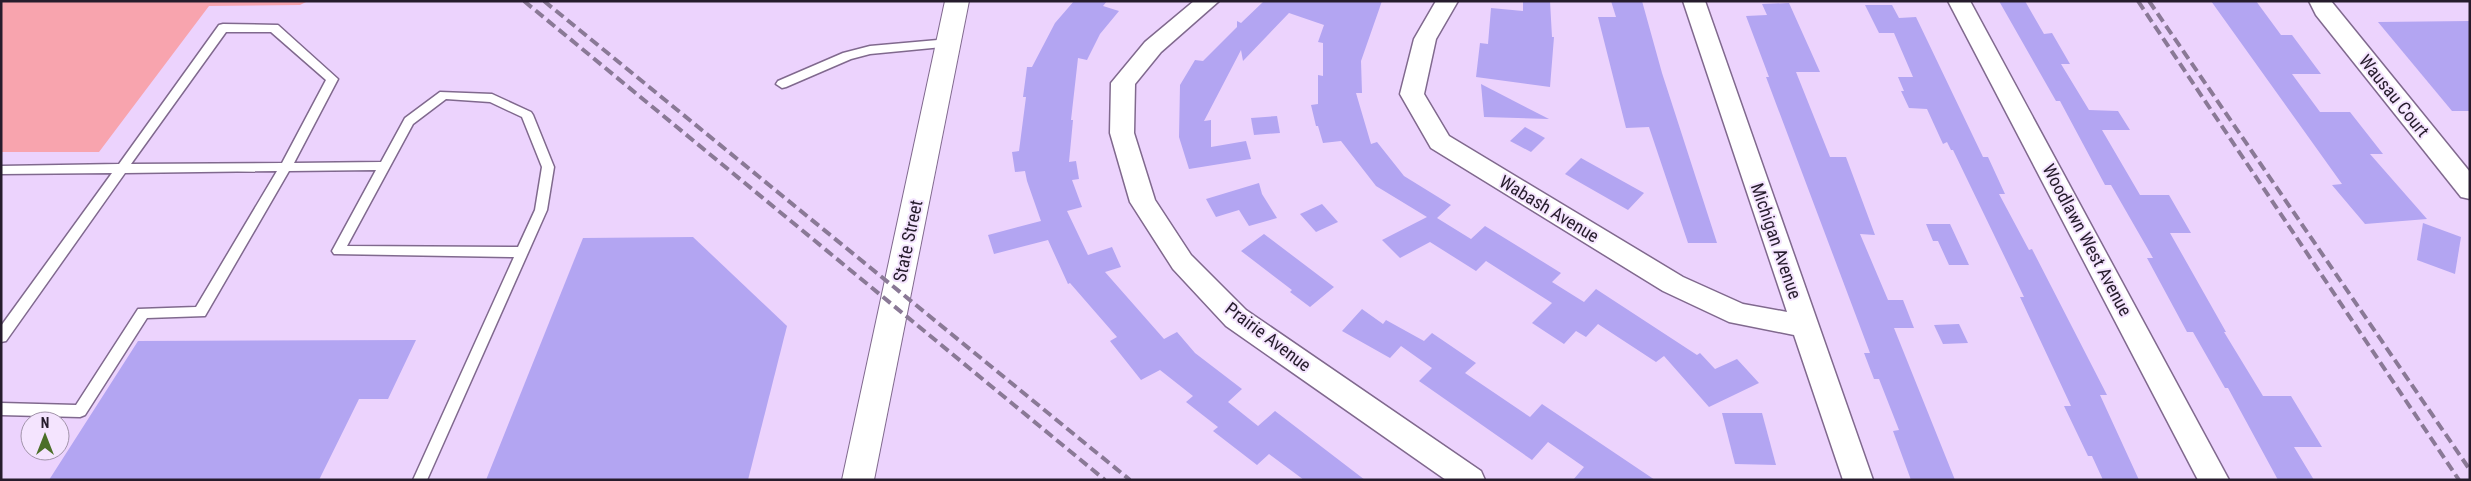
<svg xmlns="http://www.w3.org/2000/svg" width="2471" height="481" font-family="'Roboto Condensed',sans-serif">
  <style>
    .green { fill: #f8a4ae }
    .building { fill: #b3a5f2 }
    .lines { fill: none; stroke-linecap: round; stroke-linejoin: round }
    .service-casing { stroke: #80698e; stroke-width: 3 }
    .minor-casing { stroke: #80698e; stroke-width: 3 }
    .tertiary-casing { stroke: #80698e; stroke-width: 2 }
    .service { fill: #fff; fill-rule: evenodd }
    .minor { fill: #fff; fill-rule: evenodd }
    .tertiary { fill: #fff; fill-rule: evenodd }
    .rail { stroke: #8a7996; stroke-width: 4; stroke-dasharray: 10 5; stroke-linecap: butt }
    .labels { text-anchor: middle; stroke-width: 4; stroke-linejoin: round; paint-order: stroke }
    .street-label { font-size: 18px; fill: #261c2c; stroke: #f4e4fe }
  </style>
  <rect width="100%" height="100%" fill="#ecd3fd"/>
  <path class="green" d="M1,1H308L300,5L209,6L99,152H1Z"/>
  <g class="building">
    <path d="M1074,1H1107L1103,6L1119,11L1100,34L1087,60L1078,58L1071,120H1073L1069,162L1076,161L1079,179L1072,180L1082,207L1067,211L1088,255L1112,247L1121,267L1105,272L1164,339L1177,332L1195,353L1242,389L1228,402L1258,426L1275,411L1365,480H1304L1269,454L1257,465L1213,431L1218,427L1186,402L1193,396L1160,370L1141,380L1110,341L1117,337L1070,283L1068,284L1048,240L994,254L988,235L1041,221L1027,181L1025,171L1015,172L1012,152L1019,151L1026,97H1023L1027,67H1032L1055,23Z"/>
    <path d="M1264,1H1382L1361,61L1362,93H1356L1371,144L1377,142L1404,176L1451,205L1437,218L1471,239L1485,226L1561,273L1552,282L1584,302L1596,289L1697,355L1700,353L1715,369L1737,359L1759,383L1709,407L1664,356L1656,362L1598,324L1586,337L1576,331L1564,344L1532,323L1552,303L1486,261L1476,271L1430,242L1400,258L1382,240L1427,217L1376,186L1341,141L1323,143L1318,126H1316L1311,105L1318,104V75L1323,76V43L1318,42L1324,25L1289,13L1243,61L1241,50L1204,121L1211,120V147L1246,141L1251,159L1189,169L1179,137L1180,85L1195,60L1203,61L1237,27V21L1241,23Z"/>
    <path d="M1523,1H1550L1552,37H1554L1550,87L1476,77L1480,43L1488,44L1491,8L1523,11Z"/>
    <path d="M1611,1H1642L1662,73L1717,243H1688L1649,127L1626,128L1598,17H1616Z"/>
    <path d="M1999,1H2025L2044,34L2052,33L2070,64H2061L2089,110L2118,111L2130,130H2102L2140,195H2169L2191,233H2170L2226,332H2224L2263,396H2291L2322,447H2294L2314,480H2278L2228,388H2225L2193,332H2187L2147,258H2153L2111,185H2105L2060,101H2056Z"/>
    <path d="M2211,1H2256L2281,35H2292L2321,74H2292L2320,112H2350L2383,154H2370L2427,219L2365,224L2332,185L2342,184Z"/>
    <path d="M1789,3L1820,72H1796L1830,157H1846L1875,235L1860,234L1888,300H1903L1914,328H1894L1955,480H1911L1893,431L1899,430L1879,379H1874L1864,353H1870L1766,77H1769L1746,16L1767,15L1762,4Z"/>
    <path d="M1865,5H1892L1899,18L1916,17L1983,157H1988L2005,194H1999L2029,250L2032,249L2107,395H2100L2139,480H2103L2092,456H2088L2064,406H2071L2020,297H2024L1953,150H1951L1947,142L1943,144L1927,109L1909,108L1901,91H1904L1898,77H1913L1894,33H1879Z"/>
    <path d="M2470,21V111H2452L2378,22Z"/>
    <path d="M1481,84L1549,119L1484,117Z"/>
    <path d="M1277,116L1280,133L1254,135L1251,118Z"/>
    <path d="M1525,127L1545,138L1531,152L1510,141Z"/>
    <path d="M1581,158L1644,193L1628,210L1565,174Z"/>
    <path d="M1259,183L1262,194L1277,218L1249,226L1239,210L1216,217L1206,199Z"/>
    <path d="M1322,204L1338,222L1316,232L1300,214Z"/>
    <path d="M2423,223L2461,237L2455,274L2417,260Z"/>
    <path d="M1926,224H1950L1969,265H1949L1938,241H1933Z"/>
    <path d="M1264,234L1334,287L1310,307L1290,292L1292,290L1241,251Z"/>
    <path d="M693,237L787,326L748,480H486L583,238Z"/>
    <path d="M1362,309L1383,324L1386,320L1424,341L1432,333L1476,363L1465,373L1530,417L1542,404L1655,480H1573L1584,467L1548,442L1532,460L1419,381L1432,368L1401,346L1390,358L1342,331Z"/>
    <path d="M1959,324L1968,343L1943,344L1934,325Z"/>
    <path d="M416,340L388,399H359L319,480H49L138,341Z"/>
    <path d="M1722,413H1762L1776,465L1735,464Z"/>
  </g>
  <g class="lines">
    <g class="service-casing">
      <g id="service">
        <path d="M223,24L278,25L338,79L294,163L381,162L405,118L440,92L492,94L531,112L533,115L554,167L547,210L427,480H413L514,257L334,254L332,251L376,170L289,171L205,316L147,318L85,415L80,417L1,415V403L76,405L138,309L196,307L277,171L125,173L6,341L1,342V326L112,173L1,174V166L119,164L219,25ZM226,32H271L326,80L282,163L131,164ZM446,99L490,102L522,117L542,167L535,210L518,247L347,246L413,124Z"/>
        <path d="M949,39L954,43L953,46L870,54L851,59L786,87L782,88L776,84L778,81L843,53L870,46Z"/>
      </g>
    </g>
    <g class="minor-casing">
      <g id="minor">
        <path d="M1194,1H1219L1161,52L1135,84L1134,133L1155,200L1191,255L1246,310L1481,471L1485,480H1446L1226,326L1173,269L1130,202L1110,133L1111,83L1145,42Z"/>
        <path d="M1436,1H1458L1436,39L1424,94L1449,136L1683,277L1743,304L1787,312L1683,1H1705L1873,480H1843L1794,335L1729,322L1663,291L1431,148L1400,94L1414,39Z"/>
        <path d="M1948,1H1970L2229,480H2198Z"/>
        <path d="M2309,1H2331L2470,172V199L2461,197L2316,15Z"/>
      </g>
    </g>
    <g class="tertiary-casing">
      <path id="tertiary" d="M945,1H969L874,480H842Z"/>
    </g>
    <use href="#service" class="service"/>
    <use href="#minor" class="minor"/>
    <use href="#tertiary" class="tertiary"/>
    <g class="rail">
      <path d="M524,1L1105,480"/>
      <path d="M544,1L1130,480"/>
      <path d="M2138,1L2459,480"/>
      <path d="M2149,1L2470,470"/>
    </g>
  </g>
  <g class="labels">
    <g class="street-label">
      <text transform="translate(2394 96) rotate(51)" y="6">Wausau Court</text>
      <text transform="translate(1549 209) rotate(31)" y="6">Wabash Avenue</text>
      <text transform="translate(2087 240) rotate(62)" y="6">Woodlawn West Avenue</text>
      <text transform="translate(908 241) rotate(-78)" y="6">State Street</text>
      <text transform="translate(1776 241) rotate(71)" y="6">Michigan Avenue</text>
      <text transform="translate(1268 337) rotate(37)" y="6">Prairie Avenue</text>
    </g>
  </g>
  <rect width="2471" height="481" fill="none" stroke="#261c2c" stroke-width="5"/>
  <g transform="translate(45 436)"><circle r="24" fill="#f4e4fe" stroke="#a294aa"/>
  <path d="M0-4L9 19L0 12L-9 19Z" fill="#4b6f28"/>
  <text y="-8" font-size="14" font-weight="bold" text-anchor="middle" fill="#261c2c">N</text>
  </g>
</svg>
